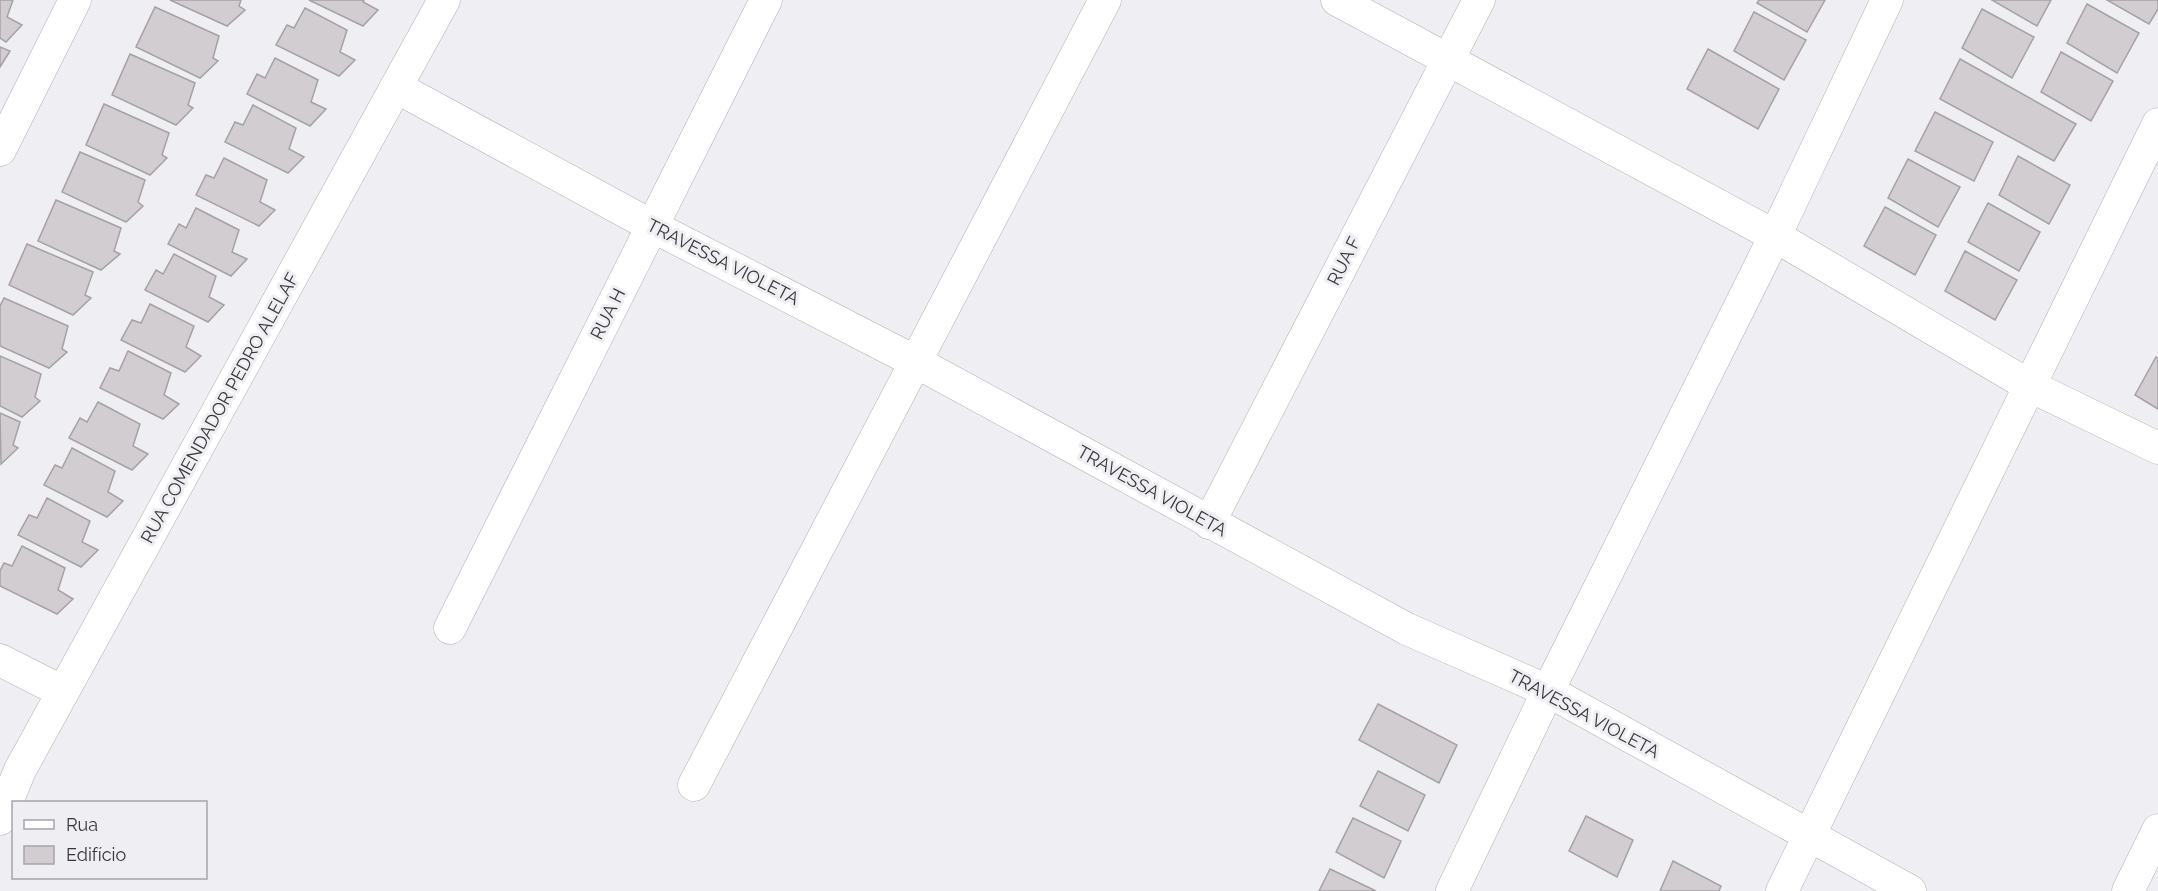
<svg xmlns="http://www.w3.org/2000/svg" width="2158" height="891" font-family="Raleway,sans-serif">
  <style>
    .building { fill: #d2cdd0; stroke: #a5a1a4; stroke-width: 1.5 }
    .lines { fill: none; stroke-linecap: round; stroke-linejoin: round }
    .minor-casing { stroke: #b1b1b6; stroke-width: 33 }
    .minor { stroke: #fff; stroke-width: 32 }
    .labels { text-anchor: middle; stroke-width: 6; stroke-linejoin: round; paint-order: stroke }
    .street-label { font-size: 18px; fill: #38383a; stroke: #eeeef3 }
  </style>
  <rect width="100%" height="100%" fill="#eeeef3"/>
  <g class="building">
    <path d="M0,0H13L7,17L22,25L6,42L0,38Z"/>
    <path d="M170,0H241L239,6L245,10L227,26Z"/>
    <path d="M309,0H364L363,2L378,10L363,26Z"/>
    <path d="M1759,0H1825L1807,32L1757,3Z"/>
    <path d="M1992,0H2051L2037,26Z"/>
    <path d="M2107,0H2158V9L2149,24Z"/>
    <path d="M2087,4L2139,33L2117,73L2067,43Z"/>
    <path d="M155,7L219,36L213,58L218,61L200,78L136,47Z"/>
    <path d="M305,8L347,30L340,52L355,60L339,76L276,45L287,25L294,28Z"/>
    <path d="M1982,9L2034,37L2012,78L1962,48Z"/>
    <path d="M1754,12L1806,40L1784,80L1734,51Z"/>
    <path d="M0,47L10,51L0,67Z"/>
    <path d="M1708,49L1779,89L1758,129L1687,89Z"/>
    <path d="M2061,52L2113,81L2091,121L2041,92Z"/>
    <path d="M130,54L195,83L188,105L193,108L176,125L112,95Z"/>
    <path d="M275,58L318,80L311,102L326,109L310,126L247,94L257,74L265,78Z"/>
    <path d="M1960,59L2076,124L2054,161L1940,99Z"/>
    <path d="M104,104L169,133L162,155L167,158L150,175L86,145Z"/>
    <path d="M253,105L296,128L289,149L304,157L288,173L225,142L235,122L243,125Z"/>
    <path d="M1935,112L1993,142L1974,181L1915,151Z"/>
    <path d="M80,152L145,180L138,202L143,206L126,222L62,192Z"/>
    <path d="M2018,156L2070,185L2049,224L1999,195Z"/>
    <path d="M224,158L267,180L260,202L275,210L259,226L196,195L206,175L214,178Z"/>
    <path d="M1908,159L1960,187L1938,227L1888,198Z"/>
    <path d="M56,200L121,228L114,251L120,254L101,270L38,241Z"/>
    <path d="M1988,203L2040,232L2019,271L1968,242Z"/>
    <path d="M1885,207L1936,235L1915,275L1864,246Z"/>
    <path d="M196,208L239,230L232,252L247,259L231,276L168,244L179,224L186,228Z"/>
    <path d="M27,244L93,272L85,295L91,298L73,315L9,285Z"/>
    <path d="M1965,251L2017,280L1995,320L1945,291Z"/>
    <path d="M174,254L216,276L209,297L224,305L208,322L145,290L156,270L163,274Z"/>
    <path d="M4,298L68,326L62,349L67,352L49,368L0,346V306Z"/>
    <path d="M150,304L194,326L186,347L201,356L185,372L121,340L132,320L141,323Z"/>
    <path d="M128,351L171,373L164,395L179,404L163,419L100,388L110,368L119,371Z"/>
    <path d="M0,356L41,374L35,397L40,401L22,417L0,406Z"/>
    <path d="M2156,357L2158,358V409L2135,395Z"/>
    <path d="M98,402L140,424L133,446L148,454L132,470L69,438L80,418L87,422Z"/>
    <path d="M0,413L20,422L13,445L18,448L1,464Z"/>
    <path d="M72,448L115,471L108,492L123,501L107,517L44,485L55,465L62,468Z"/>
    <path d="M47,498L90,521L82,542L98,550L81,567L18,535L29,515L37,518Z"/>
    <path d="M22,546L65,568L58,590L73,599L57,614L0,586V571L4,563L12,566Z"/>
    <path d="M1378,704L1457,745L1439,783L1359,740Z"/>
    <path d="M1378,771L1425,795L1408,831L1360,806Z"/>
    <path d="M1586,816L1633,840L1617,877L1569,851Z"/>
    <path d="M1353,818L1401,841L1384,878L1336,852Z"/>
    <path d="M1673,861L1721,886L1719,891H1660Z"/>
    <path d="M1330,869L1376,891H1319Z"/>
  </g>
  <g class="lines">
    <g class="minor-casing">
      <g id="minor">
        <path d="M1337,0L1775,236L2030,386L2158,448"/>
        <path d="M396,87L652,226L916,362L1407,629L1548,691L1910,891"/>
        <path d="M0,150L75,0"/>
        <path d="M1209,523L1479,0"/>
        <path d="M450,628L766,0"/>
        <path d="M0,660L63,692"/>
        <path d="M694,785L1105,0"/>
        <path d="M0,819L20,770L444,0"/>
        <path d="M1452,891L1548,691L1775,236L1887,0"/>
        <path d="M1782,891L2158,124"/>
        <path d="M2128,891L2158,830"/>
      </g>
    </g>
    <use href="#minor" class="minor"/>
  </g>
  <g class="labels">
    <g class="street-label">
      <text transform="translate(1344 261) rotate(-63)" y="6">RUA F</text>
      <text transform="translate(723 262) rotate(27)" y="6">TRAVESSA VIOLETA</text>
      <text transform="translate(608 314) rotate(-63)" y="6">RUA H</text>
      <text transform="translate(220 408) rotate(-61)" y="6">RUA COMENDADOR PEDRO ALELAF</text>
      <text transform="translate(1152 491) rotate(29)" y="6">TRAVESSA VIOLETA</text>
      <text transform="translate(1584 714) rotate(28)" y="6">TRAVESSA VIOLETA</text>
    </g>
  </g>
  <rect x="12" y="801" width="195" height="78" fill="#eeeef3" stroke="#a5a5a9" stroke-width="1.5"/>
  <rect x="24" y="820" width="30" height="9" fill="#ffffff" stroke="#a5a5a9" stroke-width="1.5"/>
  <text x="66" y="831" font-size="18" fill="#38383a">Rua</text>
  <rect x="24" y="846" width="30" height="18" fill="#d2cdd0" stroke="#a5a5a9" stroke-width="1.5"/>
  <text x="66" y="861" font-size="18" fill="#38383a">Edifício</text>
</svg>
